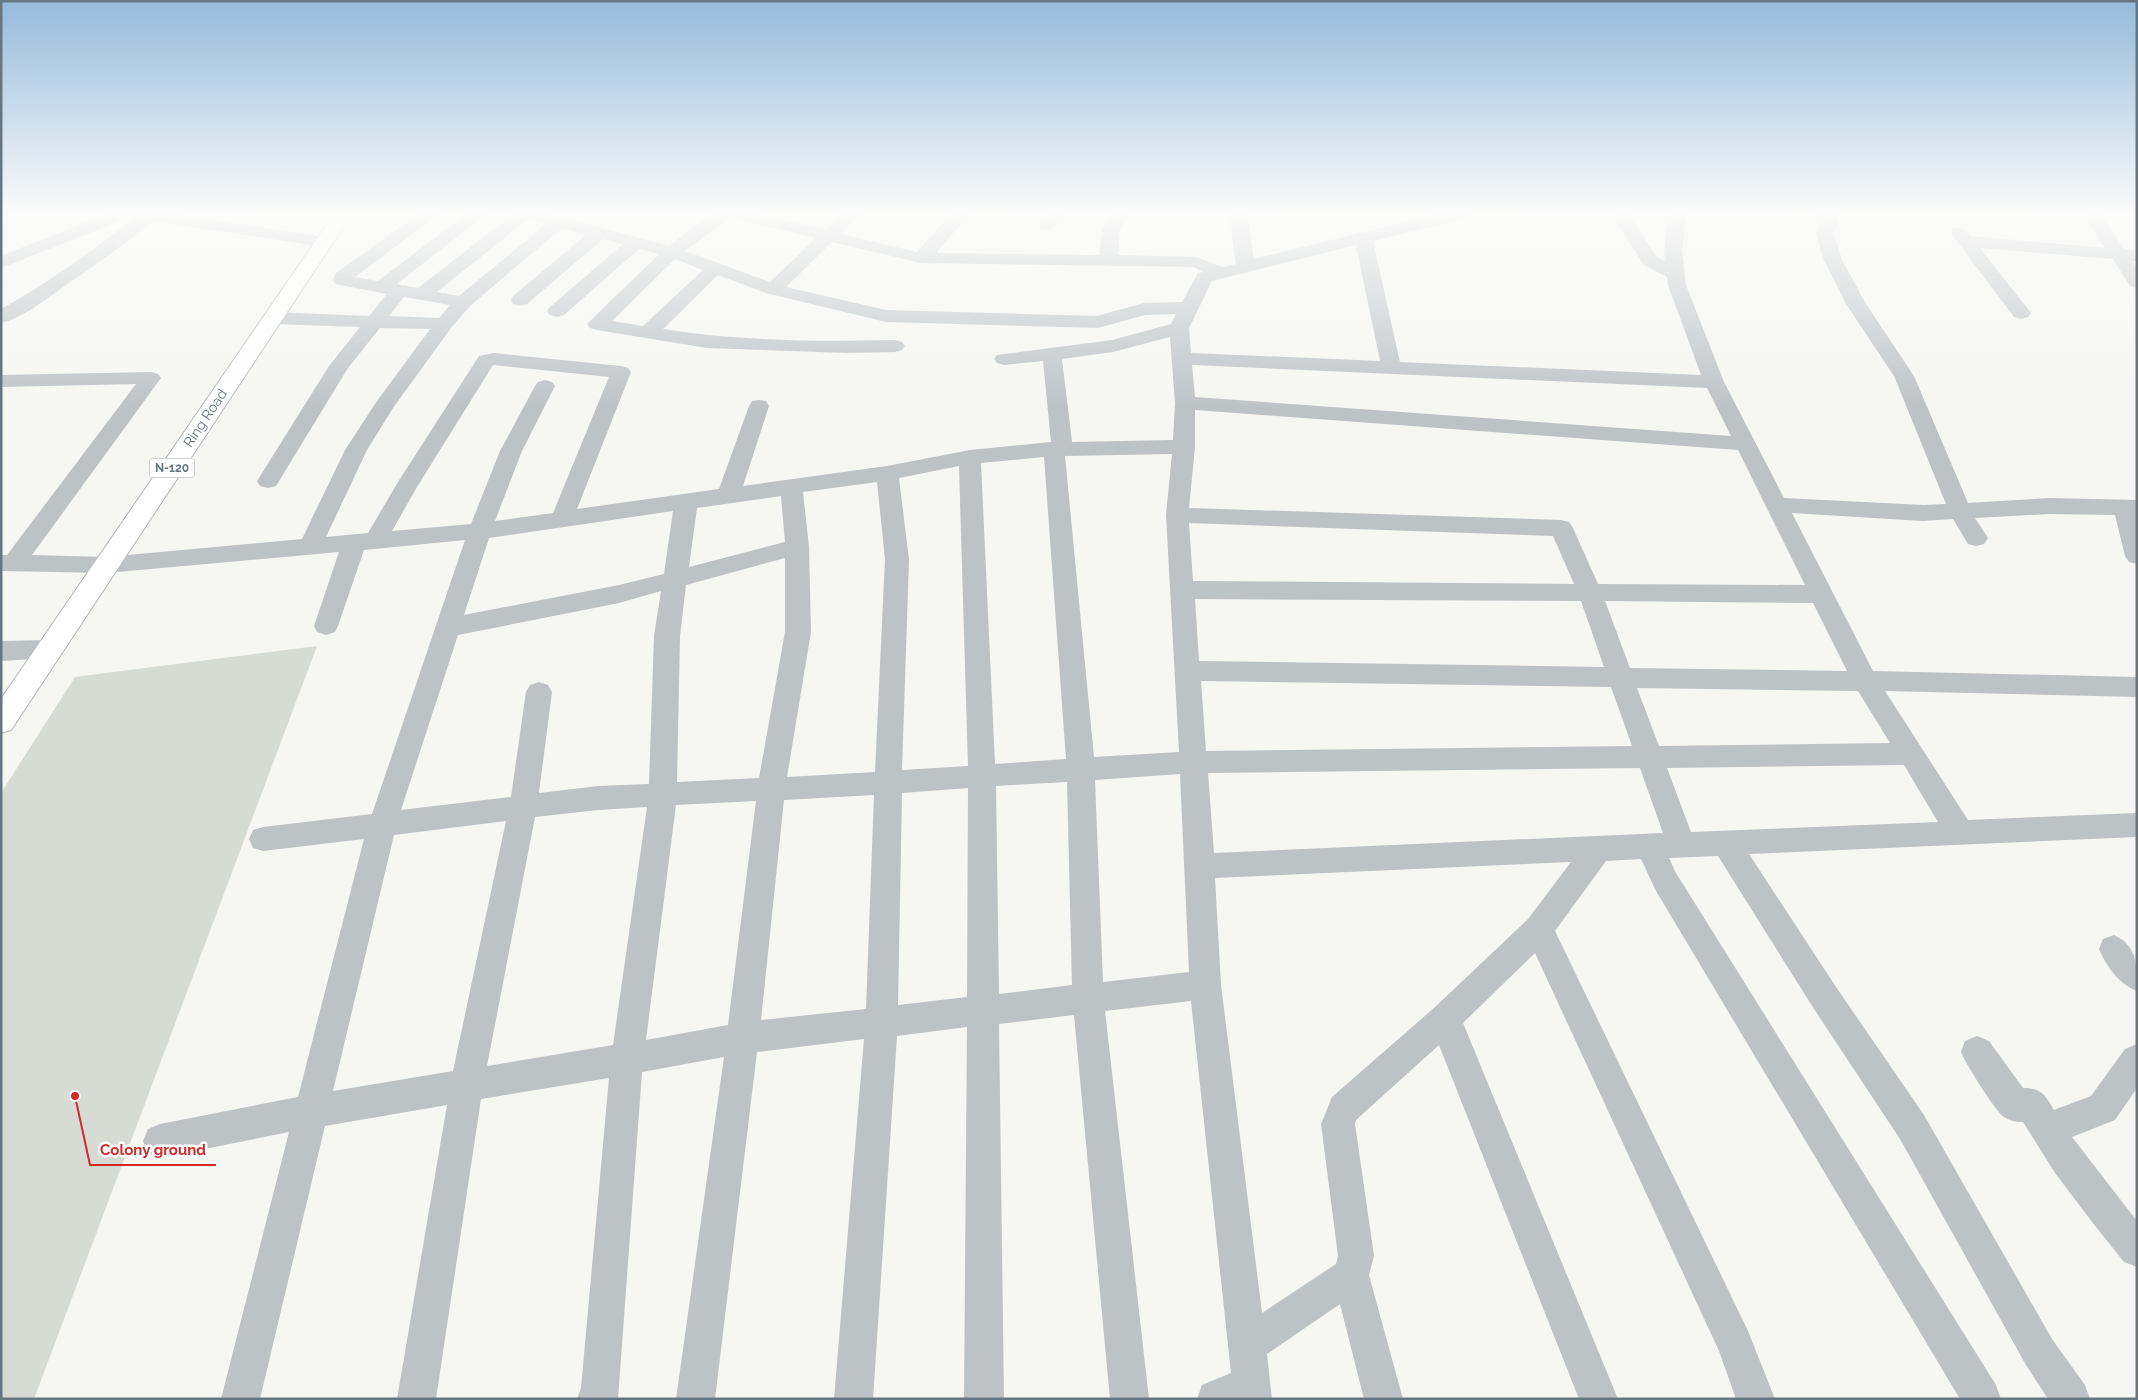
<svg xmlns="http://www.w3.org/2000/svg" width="2138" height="1400" font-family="Raleway,sans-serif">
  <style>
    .green { fill: #d6dbd3 }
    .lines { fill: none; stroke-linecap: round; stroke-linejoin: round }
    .highway-casing { stroke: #b1b5b8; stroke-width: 2 }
    .street { fill: #bdc2c5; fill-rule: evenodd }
    .highway { fill: #fff; fill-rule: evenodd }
    .labels { text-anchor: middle; stroke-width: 5; stroke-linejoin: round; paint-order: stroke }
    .shield { fill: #fff; stroke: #95a0a8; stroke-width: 1 }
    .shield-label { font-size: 12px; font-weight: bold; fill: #677782 }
    .street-label { font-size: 14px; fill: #677782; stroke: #fff }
    .leader { fill: none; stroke: #d62828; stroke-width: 2 }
    .callout-dot { fill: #d62828; stroke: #fff; stroke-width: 2 }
    .callout-label { font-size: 15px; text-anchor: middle; font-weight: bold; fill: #d62828; stroke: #fff; stroke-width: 5; stroke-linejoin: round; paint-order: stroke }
  </style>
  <rect width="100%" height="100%" fill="#f6f6f3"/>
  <path class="green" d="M317,646L34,1399H1V793L75,677Z"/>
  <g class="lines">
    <g class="highway-casing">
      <path id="highway" d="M334,214H352L11,730L1,733V699Z"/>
    </g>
    <g class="street">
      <path d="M106,214H175L324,237L330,238L333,242L330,246L324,247L153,221C122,246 91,268 59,290C42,302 22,318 1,323V309C48,283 92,251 135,218L130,214L128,218L1,268V256Z"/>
      <path d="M418,214H439L355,277L378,281L466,214H486L397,284L418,288L513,214H549L669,246L711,214H758L825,230L842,214H861L841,234L917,252L951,214H970L936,253L1099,255L1102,229L1112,214H1130L1120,229L1118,255L1197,257L1222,267L1236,264L1229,214H1247L1254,259L1439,214H1470L1467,218L1373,241L1400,362L1701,375L1668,285L1667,277L1644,265L1611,214H1629L1657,257L1665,261L1664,250L1669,214H1687L1682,250L1686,285L1724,382L1784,498L1923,505L1946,504L1894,376L1846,304L1824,260L1816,233L1821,223L1818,214H1836L1839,223L1834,233L1842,260L1866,304L1914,376L1968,503L2049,498L2137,500V564L2129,562L2125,556L2115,515L2049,514L1975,518L1988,538L1984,544L1976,546L1968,544L1953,519L1923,521L1792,513L1873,671L2137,677V697L1885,691L1968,820L2137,813V837L1749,854L1836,987L1924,1115L2052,1339L2085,1385L2090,1399H2048L2026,1365L1900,1139L1814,1009L1718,856L1669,858L1676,873L1996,1385L2001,1399H1960L1656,891L1641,859L1606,861L1555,931L1748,1331L1775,1399H1736L1719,1351L1535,953L1463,1023L1618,1399H1579L1439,1045L1356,1120L1355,1124L1374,1256L1369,1275L1403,1399H1364L1340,1304L1267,1354L1272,1399H1197L1202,1385L1231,1373L1191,1001L1105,1011L1149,1399H1110L1074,1015L999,1024L1004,1399H964L967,1027L897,1036L873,1399H834L864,1039L757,1052L715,1399H676L724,1057L642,1072L618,1399H577L581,1388L609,1078L481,1099L436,1399H397L447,1105L325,1126L260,1399H221L289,1132L160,1158L148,1153L143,1141L148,1129L160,1124L298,1097L364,839L263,851L253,848L249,839L253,830L263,827L372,814L465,540L364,550L338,626L335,632L326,635L317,632L314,626L339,552L106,573L1,571V555H7L136,384L1,387V375L151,372L158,374L161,378L32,555L106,557L302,539L345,450L377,401L430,329L380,328L348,368L276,486L268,488L260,486L257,481L329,366L360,327L273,324L266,322L263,318L266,314L273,312L369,316L387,294L335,284L333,280L336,273ZM729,218L735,219L816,238L770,282L685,251ZM528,219L546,224L459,296L437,292ZM562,228L586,235L513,296L511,300L513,304L520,306L527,304L603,239L623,244L550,307L547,311L550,315L557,317L564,315L639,249L659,254L587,324L590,328L597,330L707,348L847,353L895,352L902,350L905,346L902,342L895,340C818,342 739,341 663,329L718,275L766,293L886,322L1098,328L1145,315L1176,314L1171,324L1112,340L997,355L994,359L997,363L1004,365L1043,361L1051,442L970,450L887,466L743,486L769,406L766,401L759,400L752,401L749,406L719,489L577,509L631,372L628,368L621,366L494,353L479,356L398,482L368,533L326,537L367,450L393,408L451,328L470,306ZM832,242L921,263L1194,267L1203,272L1198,273L1182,302L1144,303L1097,316L886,310L786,287ZM1356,245L1380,361L1191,353L1189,328L1212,281ZM675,259L703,270L643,326L612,321ZM404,297L450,305L439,318L389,316ZM1170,337L1175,403L1173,440L1072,442L1062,359L1113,352ZM493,365L609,377L553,513L495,521L522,451L555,386L552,382L545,380L538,382L535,386L500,451L471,524L392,531L417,487ZM1192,365L1707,388L1731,436L1195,397ZM1195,410L1738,450L1805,585L1598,584L1573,528L1569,522L1561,520L1189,508L1195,447ZM1172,454L1166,515L1179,752L1094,757L1065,456ZM1044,457L1066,759L995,764L981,463ZM959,466L968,766L902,770L909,559L899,478ZM877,482L885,559L875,772L787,777L811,632L809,547L803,492ZM781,496L785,542L689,567L697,508ZM673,511L664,574L619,585L464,615L489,538ZM1189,523L1553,536L1574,584L1193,581ZM785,558V632L759,778L677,782L680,636L686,585ZM661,591L654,636L649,784L598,786L539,793L552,692L548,685L539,682L530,685L526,692L511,797L401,810L458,635L619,603ZM1195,599L1581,601L1604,667L1199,661ZM1605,601L1813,603L1847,671L1630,668ZM1201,681L1611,687L1632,746L1206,751ZM1637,688L1858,691L1890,743L1659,746ZM1904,765L1938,822L1691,832L1667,768ZM1640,768L1663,833L1214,853L1208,773ZM1180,774L1189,972L1103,982L1095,780ZM1067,782L1072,985L999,994L996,786ZM968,788L967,997L898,1005L902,793ZM874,795L866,1009L761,1020L784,800ZM756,801L728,1025L646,1040L676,805ZM647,807L613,1045L487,1066L535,817L598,810ZM506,821L453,1071L333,1091L394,835ZM1571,862L1528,919L1434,1008L1332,1097L1321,1124L1338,1256L1336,1264L1262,1313L1221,985L1215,878Z"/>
      <path d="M1047,214H1065C1058,224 1053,232 1041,229L1038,225Z"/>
      <path d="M2083,214H2101L2124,249L2137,251V261H2132L2137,268V288L2130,286L2113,259L1980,248L2031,313L2028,317L2021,319L2014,317L1950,232L1953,228C1963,226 1966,229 1971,236L2105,248Z"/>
      <path d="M50,640L59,642L63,649L59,656L50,658L1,661V641Z"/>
      <path d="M2114,935C2138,946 2137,966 2137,991C2120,985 2106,966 2099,949L2103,939Z"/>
      <path d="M1977,1036L1989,1041L2023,1088C2042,1088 2045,1095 2054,1110L2091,1096L2125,1049L2137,1044V1088L2115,1120L2072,1137L2137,1221V1267L2124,1262L2096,1227L2055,1173L2023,1122C2016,1122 2010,1121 2004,1117C1996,1112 1965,1063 1961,1052L1965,1041Z"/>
    </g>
    <use href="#highway" class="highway"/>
  </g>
  <linearGradient id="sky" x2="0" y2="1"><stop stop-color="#95badb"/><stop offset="0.52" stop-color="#fbfbfa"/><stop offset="1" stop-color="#fbfbfa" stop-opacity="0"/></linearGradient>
  <rect width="2138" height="410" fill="url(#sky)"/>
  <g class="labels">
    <rect class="shield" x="149.5" y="458.5" width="45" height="19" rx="4"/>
    <g class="shield-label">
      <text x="172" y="472">N-120</text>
    </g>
    <g class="street-label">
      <text transform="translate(205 418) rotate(-56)" y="5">Ring Road</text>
    </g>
  </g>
  <path class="leader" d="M75 1096L90 1165H216"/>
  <circle class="callout-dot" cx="75" cy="1096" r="5"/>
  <g class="callout-label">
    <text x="153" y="1155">Colony ground</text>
  </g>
  <rect width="2138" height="1400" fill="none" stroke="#677782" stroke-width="5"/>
</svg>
